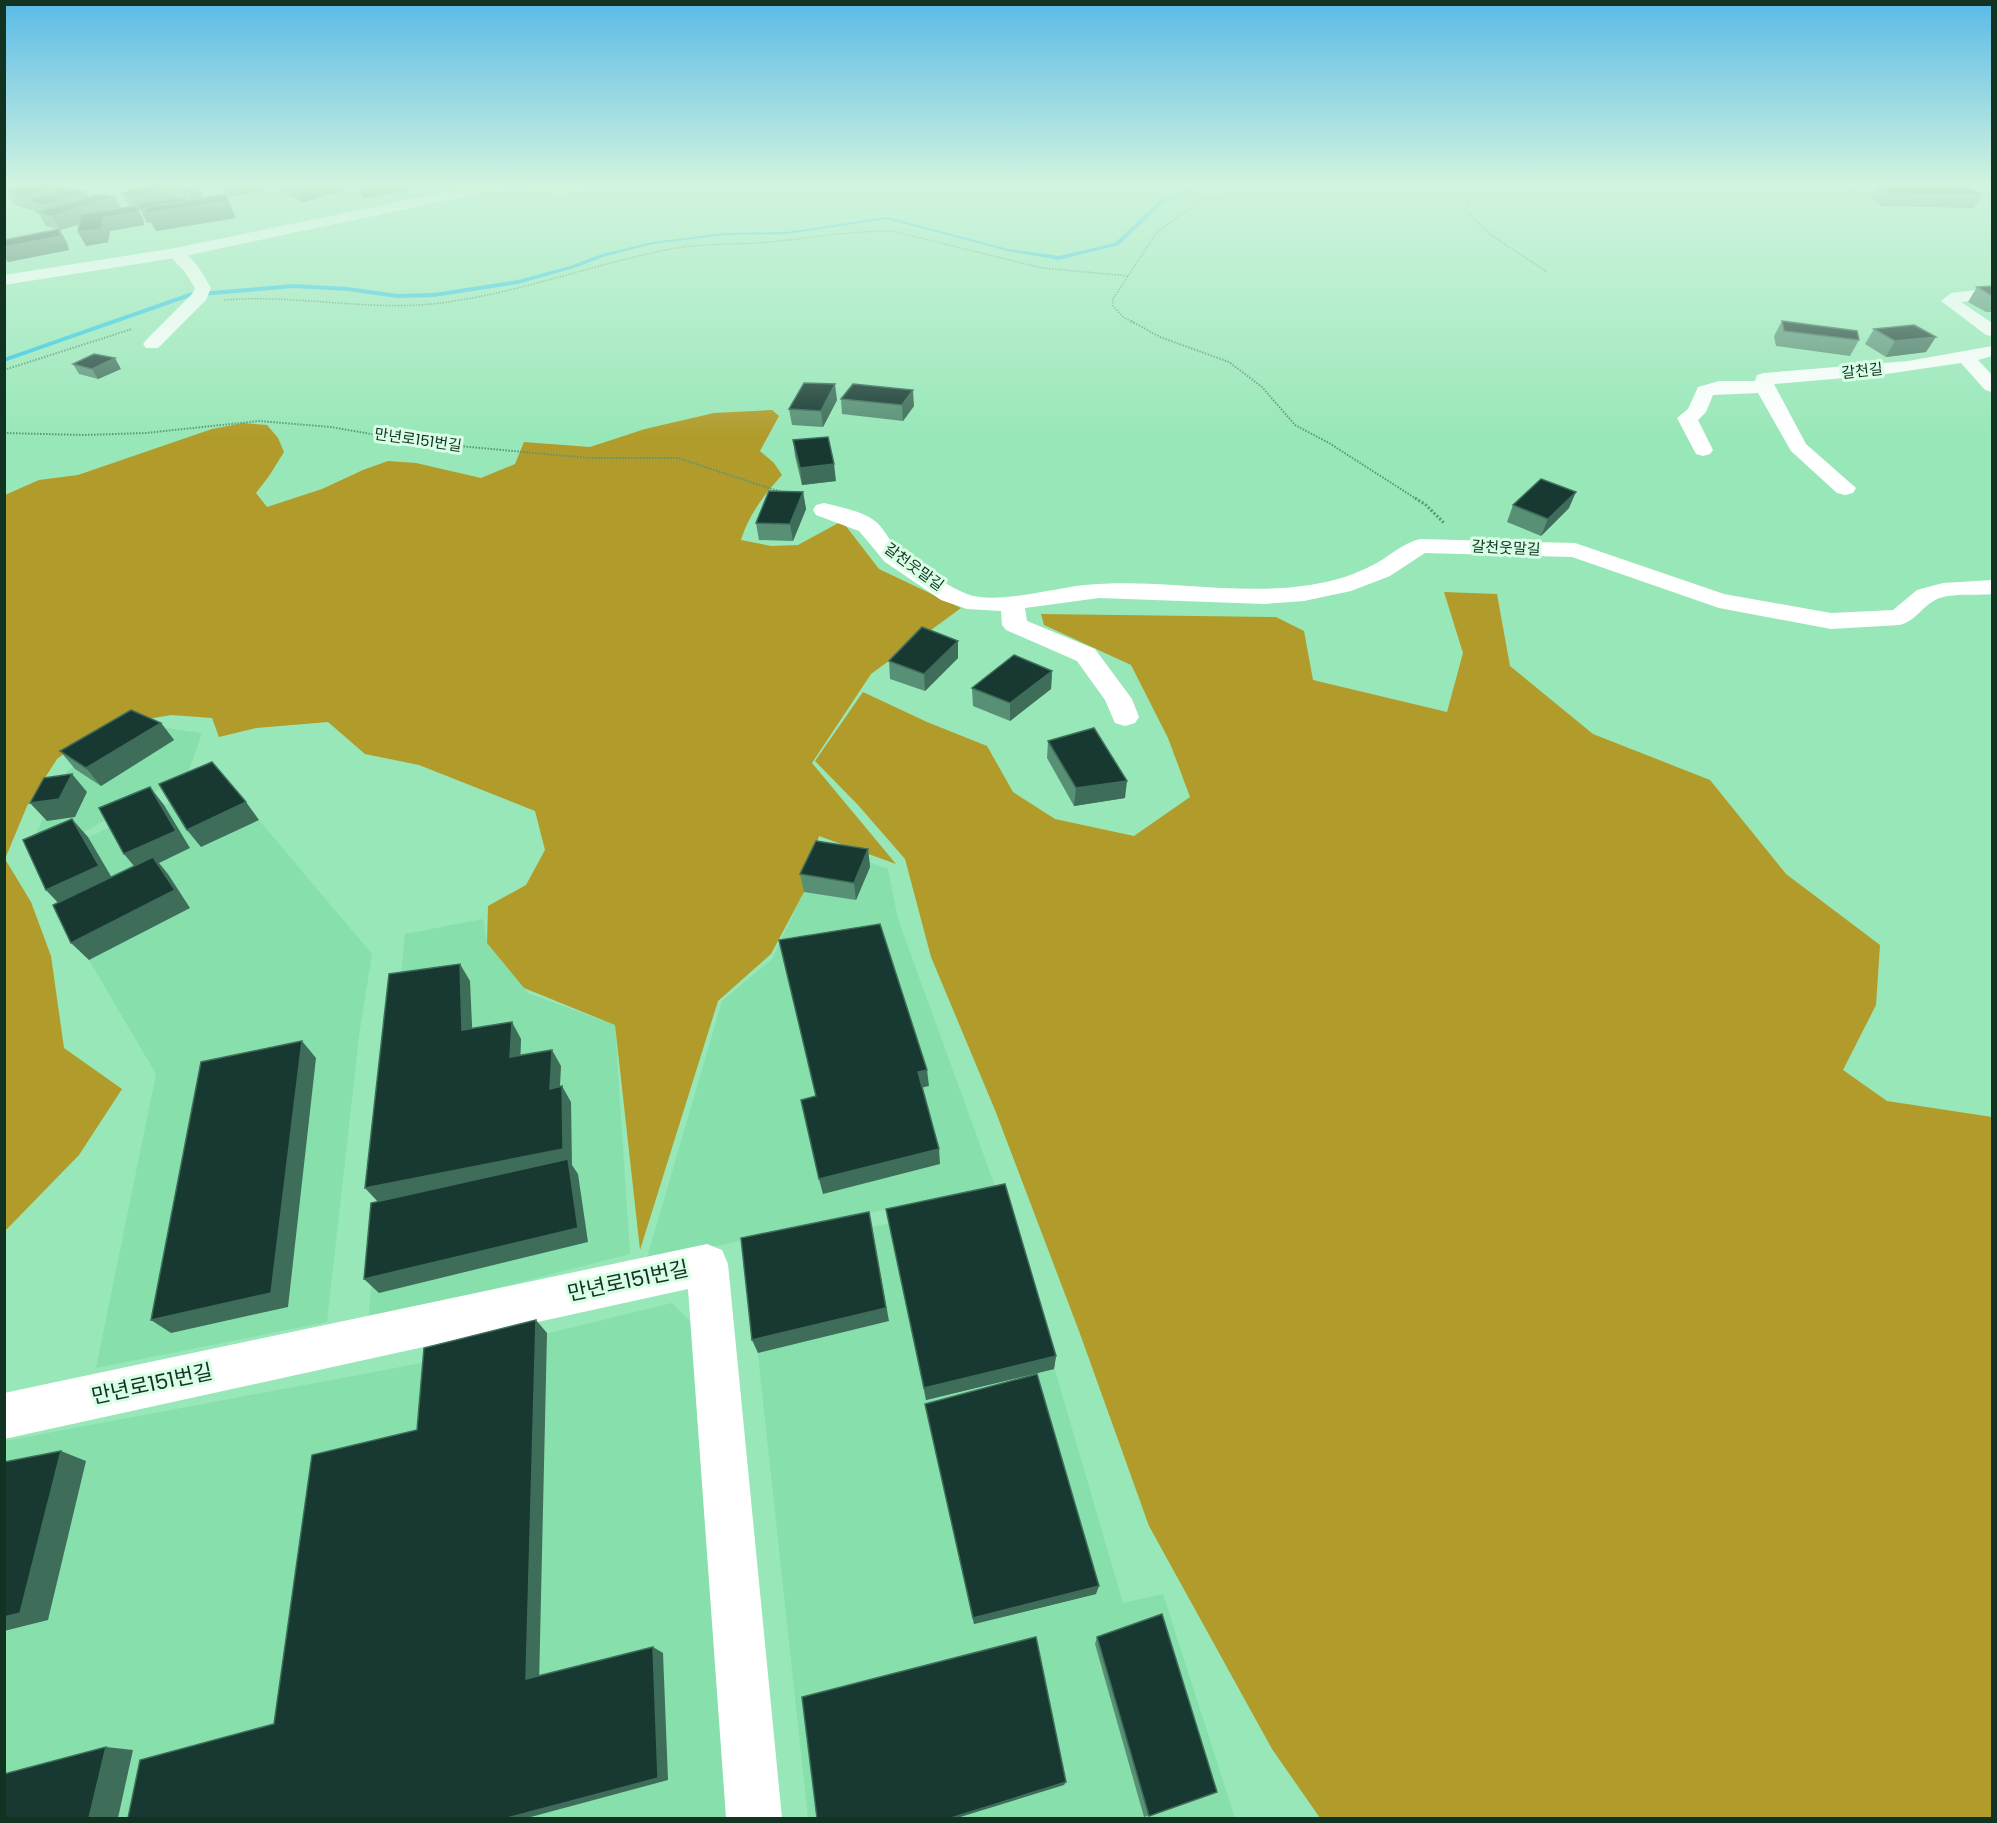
<svg xmlns="http://www.w3.org/2000/svg" width="1997" height="1823" font-family="Poppins,'Noto Sans KR',sans-serif">
  <style>
    .built { fill: #87dfac }
    .forest { fill: #b19b2a }
    .lines { fill: none; stroke-linecap: round; stroke-linejoin: round }
    .stream { fill: #26c3e5; fill-rule: evenodd }
    .path-far2 { stroke: #5c9675; stroke-width: 1.5; stroke-dasharray: 1.5 1.5; stroke-linecap: butt }
    .path-far1 { stroke: #5c9675; stroke-width: 2; stroke-dasharray: 1.5 1.5; stroke-linecap: butt }
    .path { stroke: #5c9675; stroke-width: 3; stroke-dasharray: 2 2; stroke-linecap: butt }
    .minor { fill: #fff; fill-rule: evenodd }
    .major { fill: #fff; fill-rule: evenodd }
    .wall { fill: #589075 }
    .shaded-wall { fill: #3e6d5a }
    .building { fill: #183932; stroke: #3e6d5a; stroke-width: 1.5 }
    .labels { text-anchor: middle; stroke-width: 6; stroke-linejoin: round; paint-order: stroke }
    .far-street-label { font-size: 15px; fill: #123322; stroke: #d8fee6 }
    .near-street-label { font-size: 21px; fill: #123322; stroke: #d8fee6 }
  </style>
  <rect width="100%" height="100%" fill="#98e7b8"/>
  <g class="built">
    <path d="M145,725L202,733L188,773L47,853L36,833L67,771Z"/>
    <path d="M225,780L372,954L359,1036L327,1322L96,1368L156,1074L89,960L39,857Z"/>
    <path d="M825,847L888,869L898,919L995,1186L646,1261L722,1001L772,959Z"/>
    <path d="M483,919L487,943L528,993L615,1025L630,1254L368,1321L405,934Z"/>
    <path d="M1005,1199L1123,1603L1163,1594L1235,1818H808L747,1253Z"/>
    <path d="M672,1303L703,1335L732,1818H5V1441L438,1360Z"/>
  </g>
  <g class="forest">
    <path d="M772,410L779,416L760,451L774,463L782,475C764,495 749,514 741,540L771,546L798,545L842,521L879,569L961,608L871,674L812,763L896,864L819,836L804,892L771,954L718,1001L640,1250L615,1025L524,988L487,943L488,906L526,885L545,850L535,811L419,765L365,754L328,722L256,728L219,737L212,718L171,715L101,727L57,759L27,806L5,859L31,902L51,956L64,1048L122,1089L79,1155L5,1231V495L39,480L78,475L212,429L243,423L267,425L278,438L284,452L269,476L256,493L267,507L322,489L363,470L388,461L416,463L481,478L515,464L524,442L590,447L645,429L714,413Z"/>
    <path d="M1444,592L1497,594L1510,666L1593,734L1710,780L1786,874L1880,945L1876,1005L1843,1070L1887,1101L1992,1117V1818H1320L1272,1749L1149,1526L1079,1331L995,1110L931,957L905,859L858,805L815,761L863,692L927,722L987,746L1013,792L1055,819L1134,836L1190,797L1168,738L1131,665L1044,625L1041,614L1276,617L1304,631L1313,680L1447,712L1463,653Z"/>
  </g>
  <g class="lines">
    <g class="stream">
      <path d="M1221,182L1207,185L1164,202L1119,245L1059,260L1008,251L887,219L787,234L724,235L653,244L606,256L574,268L518,284L434,297L397,298L348,291L293,288L190,297L4,362V358L189,293L293,284L348,287L397,294L434,293L518,280L570,266L602,254L653,242L724,233L787,232L887,217L1008,249L1059,256L1115,243L1160,200L1204,183Z"/>
      <path d="M1738,182H1761L1888,193L1886,194Z"/>
      <path d="M1960,182H1964L1965,196L1956,195L1961,194Z"/>
    </g>
    <g class="path-far2">
      <path d="M1513,182L1470,198L1465,211L1491,235L1547,272"/>
      <path d="M1768,182L1840,186L1908,182"/>
      <path d="M224,300C297,294 369,312 441,303C519,293 593,264 671,249C703,243 737,245 770,242C811,238 851,231 892,231L1042,268L1129,276"/>
      <path d="M1134,323L1123,317L1113,306V299L1157,232L1200,201L1270,188L1323,182"/>
    </g>
    <g class="path-far1">
      <path d="M1131,321L1160,337L1229,362L1262,387L1295,425L1329,443L1418,500"/>
      <path d="M4,370L132,329"/>
      <path d="M4,433L84,435L146,433L259,421L331,427L416,442L589,458H678L781,492"/>
    </g>
    <path class="path" d="M1415,498L1426,505L1444,523"/>
    <g class="minor">
      <path d="M513,182L580,184L587,188C577,198 524,192 513,182Z"/>
      <path d="M175,248C192,253 203,274 211,288L206,300L158,348H146L143,344L146,340L192,294L195,288L185,272L167,253Z"/>
      <path d="M1992,288V298L1961,302L1992,323V336L1986,335L1941,301L1951,293Z"/>
      <path d="M1992,346V356L1978,360L1992,375V392L1985,390L1961,363L1879,375L1774,384L1806,444L1856,488L1853,493L1845,495L1837,493L1791,451L1758,393L1713,395L1706,412L1698,420L1713,450L1710,454L1703,456L1696,454L1677,418L1688,409L1698,387L1719,381H1755L1757,375L1764,373L1908,361Z"/>
      <path d="M824,503C840,507 862,511 875,521C884,528 888,539 895,546C914,564 943,584 967,594C995,605 1054,588 1085,585C1168,577 1252,601 1334,580C1347,577 1361,571 1373,565C1389,557 1402,543 1420,539L1575,543L1724,594L1831,613L1893,610L1917,590L1943,583L1992,580V594C1976,596 1950,592 1935,600C1922,607 1915,621 1900,625L1831,629L1719,608L1572,557L1425,553L1390,576L1351,591L1304,601L1264,604L1099,598L1025,608L1027,621L1095,649L1132,699L1139,717L1135,723L1125,726L1115,723L1105,700L1077,661L1006,630L1002,625L1001,611L967,609L941,600L885,562L859,531L816,515L813,510L816,505Z"/>
      <path d="M707,1244L722,1250L728,1264L782,1818H726L688,1289L4,1439V1393Z"/>
    </g>
    <path class="major" d="M494,182H522L515,186L175,258L4,285V275L175,248Z"/>
  </g>
  <g class="wall">
    <path d="M4,182H54L64,188L121,208L131,207L129,206L122,193L172,188L180,185L236,218L156,231L151,222L147,223L141,210H139L143,219L144,225L110,231L108,242L86,246L78,232L80,224L60,230L67,243L69,250L8,262L4,256V240L58,229L46,226L39,214L35,213L33,209L31,210L14,205L6,191H7L4,186Z"/>
    <path d="M218,182H273L275,187L232,197L223,193Z"/>
    <path d="M278,182H407L410,190L364,198L359,192L357,188L348,190L344,188L345,190L303,202L282,193Z"/>
    <path d="M1877,185L1982,195L1974,208L1881,206L1871,198Z"/>
    <path d="M1992,286V312H1986L1968,302L1977,287Z"/>
    <path d="M1782,321L1859,340L1850,356L1776,346L1774,336Z"/>
    <path d="M1874,329L1926,352L1886,357L1865,344Z"/>
    <path d="M73,364L121,369L98,379L79,374Z"/>
    <path d="M841,399L914,406L903,421L842,414Z"/>
    <path d="M837,400L823,427L792,425L789,409Z"/>
    <path d="M793,440L836,481L802,485L795,456Z"/>
    <path d="M803,492L806,509L793,541L759,540L756,523Z"/>
    <path d="M1513,505L1569,508L1541,536L1507,522Z"/>
    <path d="M958,641V658L925,691L890,679L889,661Z"/>
    <path d="M1052,671L1051,689L1010,721L973,706L972,688Z"/>
    <path d="M161,723L174,740L101,786L75,769L60,751Z"/>
    <path d="M1048,741L1125,798L1074,806L1047,758Z"/>
    <path d="M868,849L870,867L856,900L804,892L800,874Z"/>
    <path d="M886,1209L1056,1356L1054,1369L926,1400Z"/>
    <path d="M925,1404L1096,1594L974,1624Z"/>
    <path d="M1097,1637L1217,1792L1144,1817L1095,1644Z"/>
  </g>
  <g class="shaded-wall">
    <path d="M15,182H40L18,195L11,184Z"/>
    <path d="M236,182H273L275,187L232,197L226,184Z"/>
    <path d="M322,182H342L345,190L303,202L297,189Z"/>
    <path d="M345,182H355L357,188L348,190Z"/>
    <path d="M356,182H407L410,190L364,198L359,185Z"/>
    <path d="M62,185L69,197L86,192L92,204L115,197L122,211L60,230L67,243L69,250L8,262L4,256V247L60,229L44,205L27,200L33,209L31,210L23,197Z"/>
    <path d="M172,187L173,189L170,188L176,200L185,197L190,207L226,194L236,218L156,231L151,222L147,223L141,210H139L132,197Z"/>
    <path d="M199,189L205,202L194,205L188,192Z"/>
    <path d="M136,206L143,219L144,225L110,231L108,242L86,246L78,232L103,218Z"/>
    <path d="M1936,337L1926,352L1886,357L1895,341Z"/>
    <path d="M115,358L121,369L98,379L92,369Z"/>
    <path d="M835,384L837,400L823,427L821,411Z"/>
    <path d="M913,390L914,406L903,421L902,405Z"/>
    <path d="M834,464L836,481L802,485L800,468Z"/>
    <path d="M803,492L806,509L793,541L790,524Z"/>
    <path d="M1576,492L1569,508L1541,536L1548,519Z"/>
    <path d="M958,641V658L925,691L924,674Z"/>
    <path d="M1052,671L1051,689L1010,721V703Z"/>
    <path d="M161,723L174,740L101,786L86,768Z"/>
    <path d="M72,774L87,792L75,817L47,821L30,803Z"/>
    <path d="M1127,781L1125,798L1074,806L1076,788Z"/>
    <path d="M150,787L164,805L190,848L159,863L168,874L190,908L89,960L71,943L139,872L124,854Z"/>
    <path d="M246,802L259,820L201,847L187,830Z"/>
    <path d="M72,819L88,837L115,883L63,908L46,890Z"/>
    <path d="M868,849L870,867L856,900L854,883Z"/>
    <path d="M460,964L470,981L473,1047L462,1030Z"/>
    <path d="M512,1022L521,1039L520,1073L510,1057Z"/>
    <path d="M302,1041L316,1058L288,1307L171,1333L151,1320Z"/>
    <path d="M552,1050L561,1066L559,1105L550,1089Z"/>
    <path d="M927,1070L929,1086L920,1088L918,1072Z"/>
    <path d="M562,1086L571,1102L572,1165L578,1174L588,1242L379,1293L364,1279L379,1203L365,1188Z"/>
    <path d="M939,1149L940,1164L823,1194L819,1179Z"/>
    <path d="M869,1212L889,1321L758,1353L752,1340Z"/>
    <path d="M536,1320L547,1333L539,1685L526,1679Z"/>
    <path d="M1056,1356L1054,1369L926,1400L924,1388Z"/>
    <path d="M61,1451L86,1461L48,1620L4,1631V1617Z"/>
    <path d="M1099,1586L1096,1594L974,1624L973,1618Z"/>
    <path d="M653,1647L663,1653L668,1780L527,1818H507Z"/>
    <path d="M106,1747L133,1750L118,1818H89Z"/>
    <path d="M1066,1782L1064,1785L957,1818H951Z"/>
  </g>
  <g class="building">
    <path d="M36,182H54L62,185L23,197L6,191Z"/>
    <path d="M160,182L172,187L132,197L122,193Z"/>
    <path d="M222,182H236L226,184Z"/>
    <path d="M282,182H322L297,189Z"/>
    <path d="M356,182H375L359,185Z"/>
    <path d="M180,185L199,189L188,192L170,188Z"/>
    <path d="M1877,185L1968,187L1982,195L1888,193Z"/>
    <path d="M67,187L86,192L44,205L27,200Z"/>
    <path d="M101,194L115,197L52,216L38,212Z"/>
    <path d="M226,194L228,201L147,213L146,207Z"/>
    <path d="M185,197L186,201L146,207V208L140,209V203Z"/>
    <path d="M136,206L137,212L103,218L101,229L78,232L81,214Z"/>
    <path d="M59,229L61,236L4,247V240Z"/>
    <path d="M1992,286V296L1977,287Z"/>
    <path d="M1782,321L1857,331L1859,340L1784,331Z"/>
    <path d="M1914,325L1936,337L1895,341L1874,329Z"/>
    <path d="M94,354L115,358L92,369L73,364Z"/>
    <path d="M804,383L835,384L821,411L789,409Z"/>
    <path d="M853,384L913,390L902,405L841,399Z"/>
    <path d="M828,437L834,464L800,468L793,440Z"/>
    <path d="M1541,479L1576,492L1548,519L1513,505Z"/>
    <path d="M769,491L803,492L790,524L756,523Z"/>
    <path d="M922,627L958,641L924,674L889,661Z"/>
    <path d="M1014,655L1052,671L1010,703L972,688Z"/>
    <path d="M131,710L161,723L86,768L60,751Z"/>
    <path d="M1094,728L1127,781L1076,788L1048,741Z"/>
    <path d="M212,762L246,802L187,830L159,784Z"/>
    <path d="M72,774L59,799L30,803L44,778Z"/>
    <path d="M150,787L176,831L124,854L99,808Z"/>
    <path d="M72,819L99,866L46,890L23,840Z"/>
    <path d="M816,841L868,849L854,883L800,874Z"/>
    <path d="M153,857L175,890L71,943L53,905Z"/>
    <path d="M880,924L927,1070L918,1072L939,1149L819,1179L801,1100L816,1096L779,940Z"/>
    <path d="M460,964L462,1030L512,1022L510,1057L552,1050L550,1089L562,1086L563,1149L365,1188L389,974Z"/>
    <path d="M302,1041L271,1293L151,1320L201,1062Z"/>
    <path d="M568,1159L578,1228L364,1279L371,1203Z"/>
    <path d="M1005,1184L1056,1356L924,1388L886,1209Z"/>
    <path d="M869,1212L886,1308L752,1340L741,1238Z"/>
    <path d="M536,1320L526,1679L653,1647L658,1778L507,1818H128L140,1760L274,1724L312,1455L417,1430L424,1348Z"/>
    <path d="M1037,1374L1099,1586L973,1618L925,1404Z"/>
    <path d="M61,1451L20,1613L4,1617V1462Z"/>
    <path d="M1162,1614L1217,1792L1149,1816L1097,1637Z"/>
    <path d="M1036,1637L1066,1782L951,1818H817L802,1697Z"/>
    <path d="M106,1747L89,1818H4V1774Z"/>
  </g>
  <linearGradient id="sky" x2="0" y2="1"><stop stop-color="#5abae7"/><stop offset="0.42" stop-color="#d1f4df"/><stop offset="1" stop-color="#d1f4df" stop-opacity="0"/></linearGradient>
  <rect width="1997" height="438" fill="url(#sky)"/>
  <g class="labels">
    <g class="far-street-label">
      <text transform="translate(1862 371) rotate(-6)" y="5">갈천길</text>
      <text transform="translate(418 440) rotate(8)" y="5">만년로151번길</text>
      <text transform="translate(1506 548) rotate(3)" y="5">갈천웃말길</text>
      <text transform="translate(914 567) rotate(36)" y="5">갈천웃말길</text>
    </g>
    <g class="near-street-label">
      <text transform="translate(628 1281) rotate(-12)" y="7">만년로151번길</text>
      <text transform="translate(152 1384) rotate(-12)" y="7">만년로151번길</text>
    </g>
  </g>
  <rect width="1997" height="1823" fill="none" stroke="#123322" stroke-width="12"/>
</svg>
